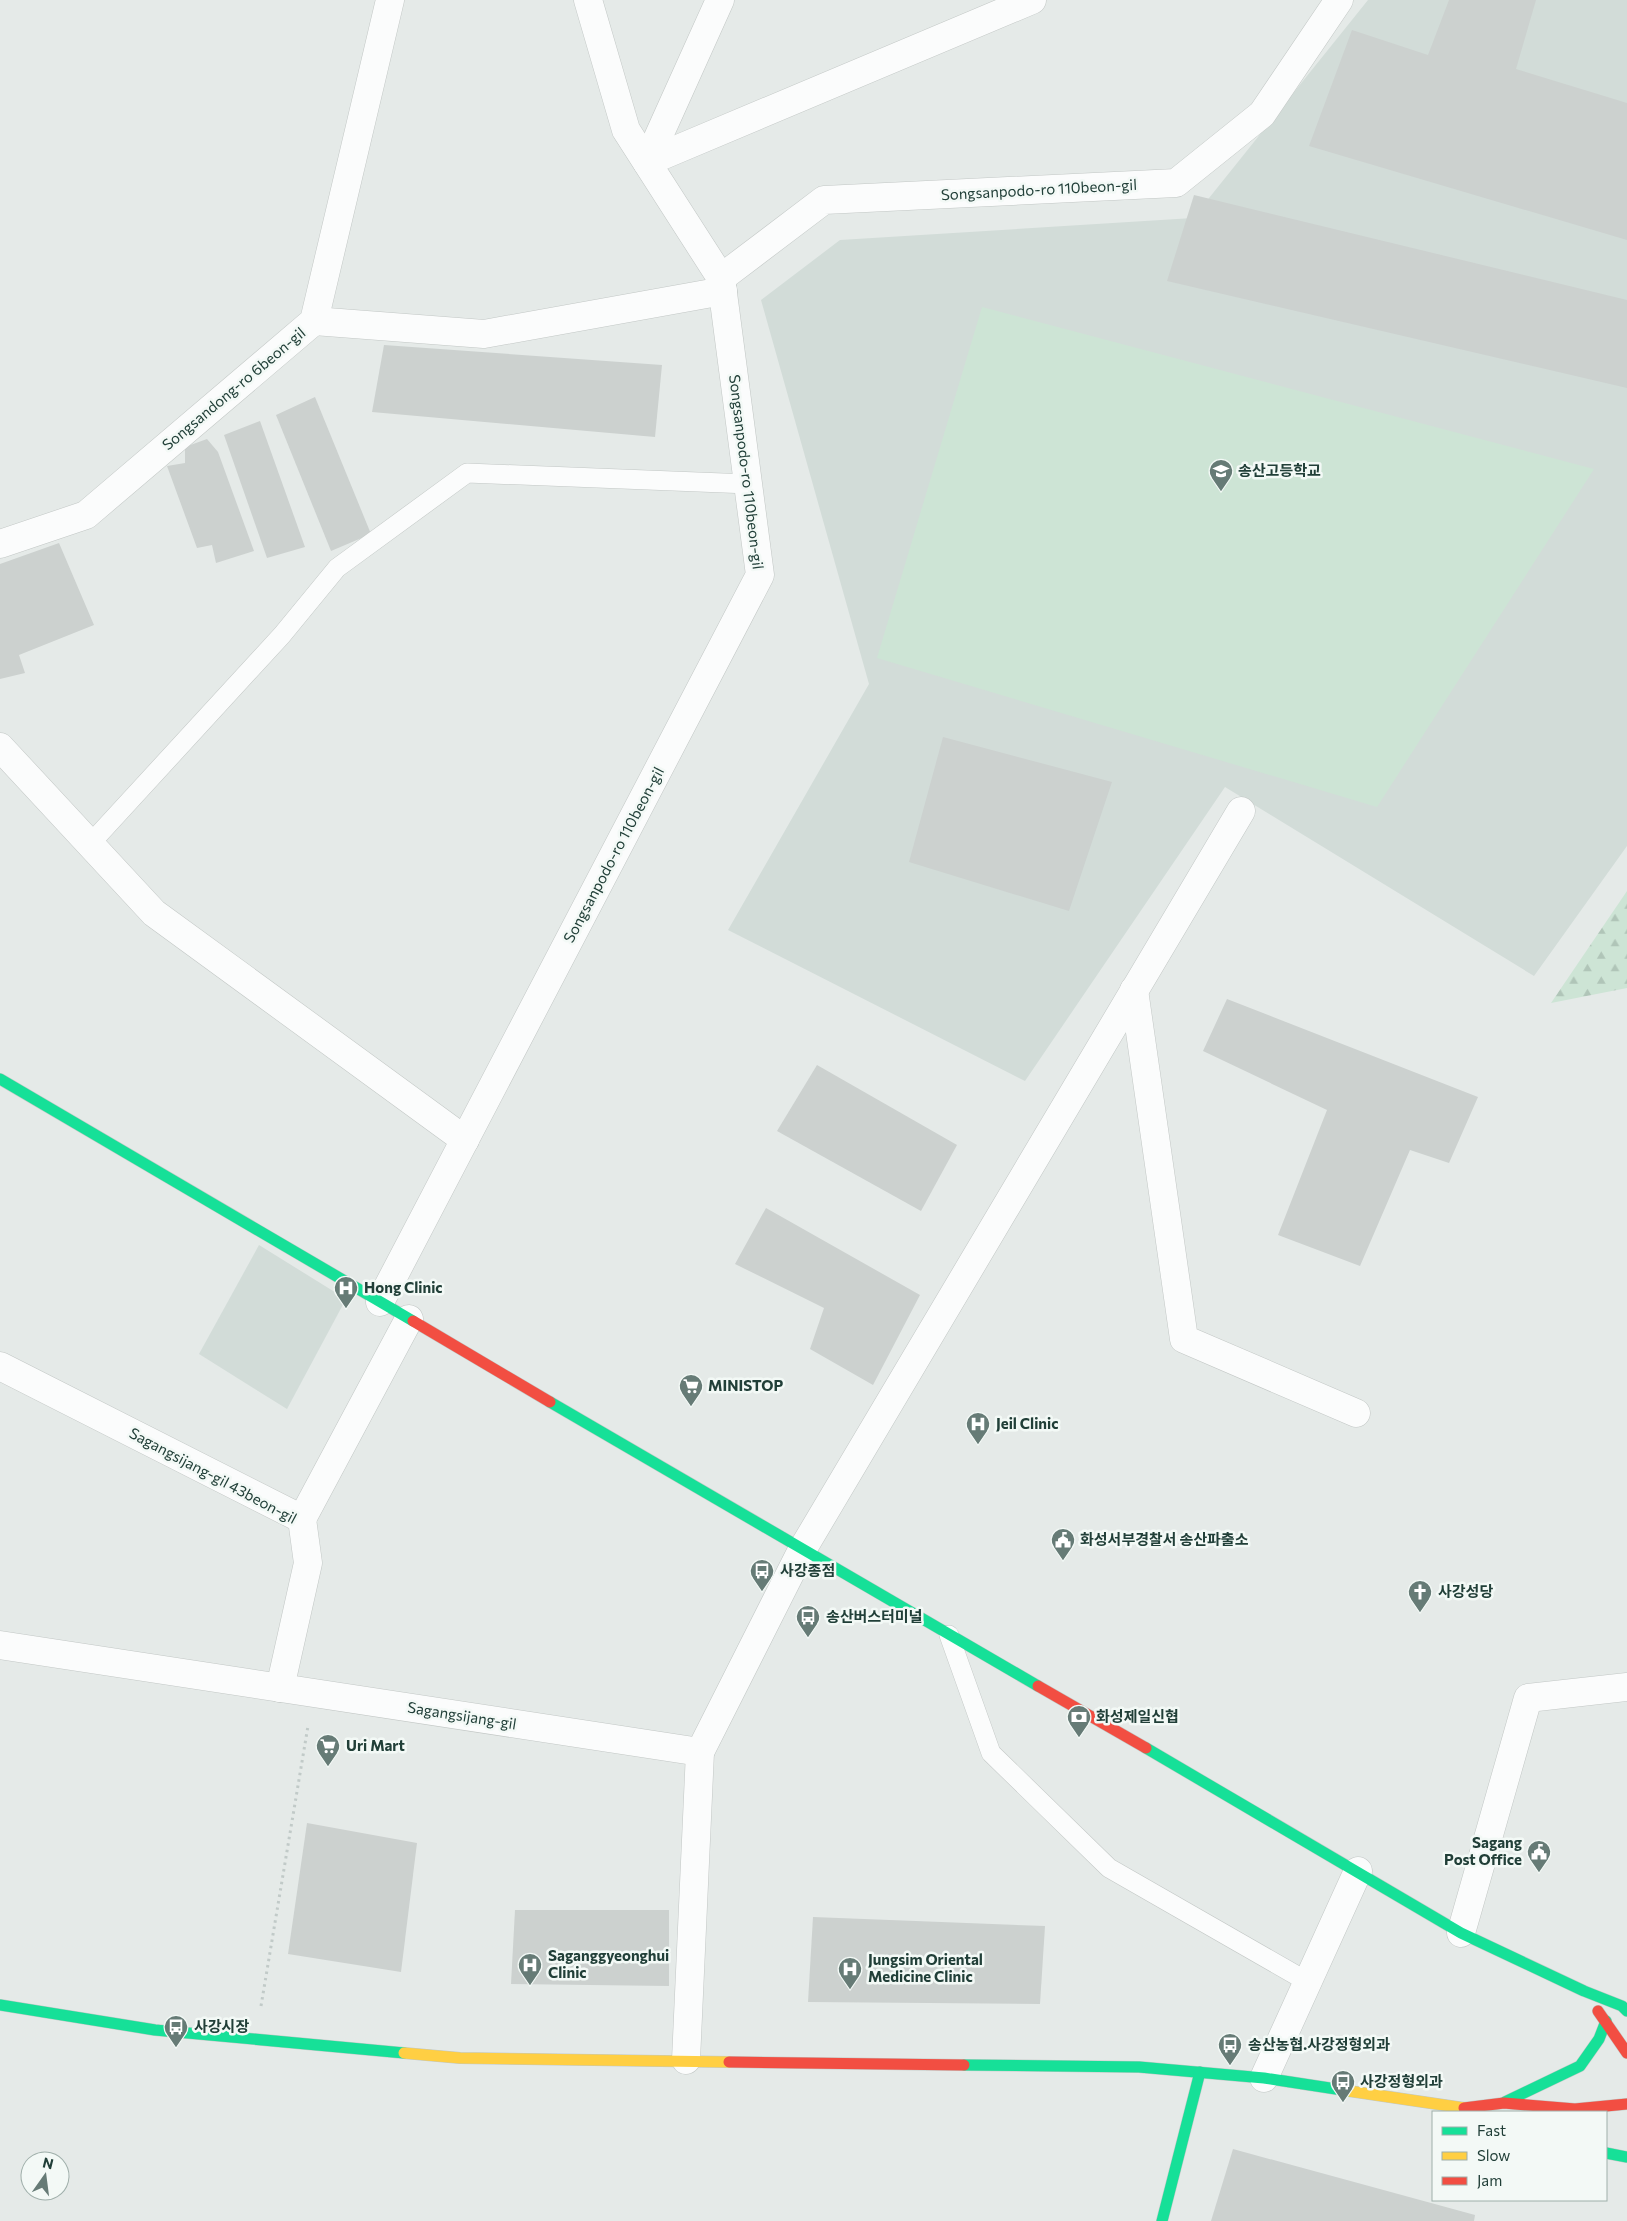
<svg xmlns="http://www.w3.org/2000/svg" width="1627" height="2221" font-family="Commissioner,'Noto Sans KR',sans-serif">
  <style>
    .built { fill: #d2dcd8 }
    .forest { fill: url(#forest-firs) }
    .pitch { fill: #cde4d5 }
    .building { fill: #ccd1cf }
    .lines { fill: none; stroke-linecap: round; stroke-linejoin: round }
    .lane-casing { stroke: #c2c7c5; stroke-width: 20 }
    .street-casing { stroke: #c2c7c5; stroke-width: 29 }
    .fast-casing { stroke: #c0c8c5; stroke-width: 12 }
    .slow-casing { stroke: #c0c8c5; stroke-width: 12 }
    .jam-casing { stroke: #c0c8c5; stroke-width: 12 }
    .path { stroke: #c1cac8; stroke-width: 3; stroke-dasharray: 2.5 4; stroke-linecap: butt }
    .lane { stroke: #fbfcfc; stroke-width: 19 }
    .street { stroke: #fbfcfc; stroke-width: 28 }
    .fast { stroke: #16e098; stroke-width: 11 }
    .slow { stroke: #ffcf43; stroke-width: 11 }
    .jam { stroke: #f24e42; stroke-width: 11 }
    .labels { text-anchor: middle; stroke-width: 5; stroke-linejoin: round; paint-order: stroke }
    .street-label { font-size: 15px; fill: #213f38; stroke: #f3f9f6 }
    .poi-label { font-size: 15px; font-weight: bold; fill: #213f38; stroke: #f3f9f6; text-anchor: start }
  </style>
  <defs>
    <pattern id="forest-firs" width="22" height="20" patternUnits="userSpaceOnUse" patternTransform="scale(1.25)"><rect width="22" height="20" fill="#cde4d5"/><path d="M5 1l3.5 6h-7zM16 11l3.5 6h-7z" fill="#b0c5b8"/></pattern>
  </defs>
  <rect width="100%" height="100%" fill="#e5eae8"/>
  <g class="built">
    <path d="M1368,0H1627V846L1534,976L1225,787L1025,1081L728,930L869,684L761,300L840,240L1193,218Z"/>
    <path d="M259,1245L346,1299L287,1409L199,1354Z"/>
  </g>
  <path class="forest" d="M1627,891V988L1551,1003Z"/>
  <path class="pitch" d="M982,307L1594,469L1377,807L877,658Z"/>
  <g class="building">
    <path d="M1449,0H1536L1516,69L1627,103V240L1309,146L1352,30L1428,55Z"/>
    <path d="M1194,195L1627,300V388L1167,281Z"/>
    <path d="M384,345L662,365L655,437L372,412Z"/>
    <path d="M315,397L371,534L331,551L276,415Z"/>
    <path d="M260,421L305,547L267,558L224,435Z"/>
    <path d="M207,439L218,452L254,551L216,563L212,545L197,548L167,466L185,463V447Z"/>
    <path d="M59,543L94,625L19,655L25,673L0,679V564Z"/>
    <path d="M943,737L1112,782L1069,911L909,862Z"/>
    <path d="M1227,999L1478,1097L1449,1163L1410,1150L1360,1266L1278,1235L1327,1110L1203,1051Z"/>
    <path d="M817,1065L957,1145L921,1211L777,1131Z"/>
    <path d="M766,1208L920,1295L873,1385L810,1349L824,1308L735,1264Z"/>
    <path d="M307,1823L417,1843L401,1972L288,1954Z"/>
    <path d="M515,1910H669V1986L511,1984Z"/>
    <path d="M813,1917L1045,1926L1040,2004L808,2002Z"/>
    <path d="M1233,2149L1475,2215L1474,2221H1211Z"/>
  </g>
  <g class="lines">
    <g class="lane-casing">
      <g id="lane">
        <path d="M90,844L282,635L337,568L467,473L749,484"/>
        <path d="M949,1635L991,1753L1109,1868L1308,1982"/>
      </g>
    </g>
    <g class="street-casing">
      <g id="street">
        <path d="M588,0L626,130L721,278"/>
        <path d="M647,162L1032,0"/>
        <path d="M647,162L720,0"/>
        <path d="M314,321L484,334L723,291"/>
        <path d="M0,544L86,515L314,321L390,0"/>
        <path d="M0,747L154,913L465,1140"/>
        <path d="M1134,990L1184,1339L1356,1413"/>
        <path d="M380,1302L760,575L721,278L824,200L1176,183L1262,114L1339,0"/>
        <path d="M0,1366L302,1519L308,1563L280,1688"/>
        <path d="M302,1519L409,1319"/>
        <path d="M0,1645L700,1752L802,1550L1241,811"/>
        <path d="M1461,1933L1528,1698L1627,1687"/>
        <path d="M686,2060L700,1752"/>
        <path d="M1264,2078L1358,1871"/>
      </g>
    </g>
    <g class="fast-casing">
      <g id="fast">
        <path d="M0,1079L413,1321"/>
        <path d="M550,1402L1038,1686"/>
        <path d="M1146,1748L1461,1933L1584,1991L1622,2006L1627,2011"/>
        <path d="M0,2005L155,2030L404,2053"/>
        <path d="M964,2065L1139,2067L1264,2078L1349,2091"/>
        <path d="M1505,2102L1580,2066L1599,2039L1606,2021"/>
        <path d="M1606,2153L1627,2157"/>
        <path d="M1162,2221L1200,2072"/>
      </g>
    </g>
    <g class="slow-casing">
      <g id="slow">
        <path d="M404,2053L460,2058L729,2062"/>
        <path d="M1349,2091L1464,2108L1473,2112"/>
      </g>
    </g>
    <g class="jam-casing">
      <g id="jam">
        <path d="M413,1321L550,1402"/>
        <path d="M1038,1686L1146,1748"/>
        <path d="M1598,2011L1627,2053"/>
        <path d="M729,2062L964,2065"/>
        <path d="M1464,2108L1504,2103L1575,2109L1627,2104"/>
      </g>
    </g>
    <path class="path" d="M261,2006L308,1726"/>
    <use href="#lane" class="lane"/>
    <use href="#street" class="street"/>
    <use href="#fast" class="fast"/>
    <use href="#slow" class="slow"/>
    <use href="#jam" class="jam"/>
  </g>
  <defs>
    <g id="school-pin" transform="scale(1.25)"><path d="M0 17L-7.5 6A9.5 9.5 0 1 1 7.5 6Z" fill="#667b76" stroke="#f3f9f6"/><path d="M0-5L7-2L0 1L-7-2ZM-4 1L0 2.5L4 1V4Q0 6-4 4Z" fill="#fff"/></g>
    <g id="hospital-pin" transform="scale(1.25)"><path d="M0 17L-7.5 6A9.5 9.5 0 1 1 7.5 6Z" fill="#667b76" stroke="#f3f9f6"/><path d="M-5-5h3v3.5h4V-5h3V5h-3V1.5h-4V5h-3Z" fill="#fff"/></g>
    <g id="supermarket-pin" transform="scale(1.25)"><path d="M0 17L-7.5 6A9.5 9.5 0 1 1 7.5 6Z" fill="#667b76" stroke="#f3f9f6"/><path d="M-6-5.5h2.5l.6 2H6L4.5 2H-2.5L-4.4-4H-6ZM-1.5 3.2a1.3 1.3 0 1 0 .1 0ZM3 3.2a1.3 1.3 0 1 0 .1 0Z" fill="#fff"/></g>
    <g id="civic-pin" transform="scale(1.25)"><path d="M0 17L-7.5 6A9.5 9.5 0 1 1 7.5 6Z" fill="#667b76" stroke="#f3f9f6"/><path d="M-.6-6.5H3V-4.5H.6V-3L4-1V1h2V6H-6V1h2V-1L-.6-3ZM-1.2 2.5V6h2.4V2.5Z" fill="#fff"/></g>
    <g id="bus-pin" transform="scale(1.25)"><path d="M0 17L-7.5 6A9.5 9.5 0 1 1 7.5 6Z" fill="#667b76" stroke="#f3f9f6"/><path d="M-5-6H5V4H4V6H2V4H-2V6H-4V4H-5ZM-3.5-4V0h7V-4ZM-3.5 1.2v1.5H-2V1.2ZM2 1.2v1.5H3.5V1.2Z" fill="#fff"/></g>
    <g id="church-pin" transform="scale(1.25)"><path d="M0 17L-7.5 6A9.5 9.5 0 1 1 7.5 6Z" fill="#667b76" stroke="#f3f9f6"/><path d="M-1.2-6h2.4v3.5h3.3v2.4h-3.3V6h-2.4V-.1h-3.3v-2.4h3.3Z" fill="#fff"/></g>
    <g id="bank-pin" transform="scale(1.25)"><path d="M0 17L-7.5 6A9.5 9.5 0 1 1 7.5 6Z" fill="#667b76" stroke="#f3f9f6"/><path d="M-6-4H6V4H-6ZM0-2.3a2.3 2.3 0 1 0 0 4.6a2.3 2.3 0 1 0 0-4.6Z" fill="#fff"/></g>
  </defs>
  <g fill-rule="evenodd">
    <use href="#school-pin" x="1221" y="471"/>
    <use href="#hospital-pin" x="346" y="1288"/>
    <use href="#supermarket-pin" x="691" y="1386"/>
    <use href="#hospital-pin" x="978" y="1424"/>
    <use href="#civic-pin" x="1063" y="1540"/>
    <use href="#bus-pin" x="762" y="1571"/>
    <use href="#church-pin" x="1420" y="1592"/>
    <use href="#bus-pin" x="808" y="1617"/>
    <use href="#bank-pin" x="1079" y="1717"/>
    <use href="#supermarket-pin" x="328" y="1746"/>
    <use href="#civic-pin" x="1539" y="1852"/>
    <use href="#hospital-pin" x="530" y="1965"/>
    <use href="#hospital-pin" x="850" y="1969"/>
    <use href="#bus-pin" x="176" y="2027"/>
    <use href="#bus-pin" x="1230" y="2045"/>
    <use href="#bus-pin" x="1343" y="2082"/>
  </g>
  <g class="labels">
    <g class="street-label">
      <text transform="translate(1039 190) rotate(-3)" y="5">Songsanpodo-ro 110beon-gil</text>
      <text transform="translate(234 389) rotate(-40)" y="5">Songsandong-ro 6beon-gil</text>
      <text transform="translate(746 472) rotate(83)" y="5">Songsanpodo-ro 110beon-gil</text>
      <text transform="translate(614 855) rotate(-62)" y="5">Songsanpodo-ro 110beon-gil</text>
      <text transform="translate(213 1476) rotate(28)" y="5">Sagangsijang-gil 43beon-gil</text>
      <text transform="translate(462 1716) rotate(9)" y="5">Sagangsijang-gil</text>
    </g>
    <g class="poi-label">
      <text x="1238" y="476">송산고등학교</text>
      <text x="364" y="1293">Hong Clinic</text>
      <text x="708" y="1391">MINISTOP</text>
      <text x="996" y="1429">Jeil Clinic</text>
      <text x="1080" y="1545">화성서부경찰서 송산파출소</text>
      <text x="780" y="1576">사강종점</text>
      <text x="1438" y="1597">사강성당</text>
      <text x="826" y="1622">송산버스터미널</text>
      <text x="1096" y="1722">화성제일신협</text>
      <text x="346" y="1751">Uri Mart</text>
      <text x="1522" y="1848" text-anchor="end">Sagang<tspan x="1522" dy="17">Post Office</tspan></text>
      <text x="548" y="1961">Saganggyeonghui<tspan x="548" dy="17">Clinic</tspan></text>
      <text x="868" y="1965">Jungsim Oriental<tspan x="868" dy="17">Medicine Clinic</tspan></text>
      <text x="194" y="2032">사강시장</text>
      <text x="1248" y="2050">송산농협.사강정형외과</text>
      <text x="1360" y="2087">사강정형외과</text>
    </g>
  </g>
  <rect x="1432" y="2111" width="175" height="90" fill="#f3f9f6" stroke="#9fafaa"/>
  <rect x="1442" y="2127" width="25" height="8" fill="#16e098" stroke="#9fafaa"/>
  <text x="1477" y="2136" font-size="15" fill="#213f38">Fast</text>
  <rect x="1442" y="2152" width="25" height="8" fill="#ffcf43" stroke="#9fafaa"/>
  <text x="1477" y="2161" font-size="15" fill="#213f38">Slow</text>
  <rect x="1442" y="2177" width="25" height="8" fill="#f24e42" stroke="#9fafaa"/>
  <text x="1477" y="2186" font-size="15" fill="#213f38">Jam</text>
  <g transform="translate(45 2176) rotate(14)"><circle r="24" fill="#f3f9f6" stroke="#9fafaa"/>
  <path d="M0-4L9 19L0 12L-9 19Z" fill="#667b76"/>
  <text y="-8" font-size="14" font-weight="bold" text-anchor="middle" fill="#213f38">N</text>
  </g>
</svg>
